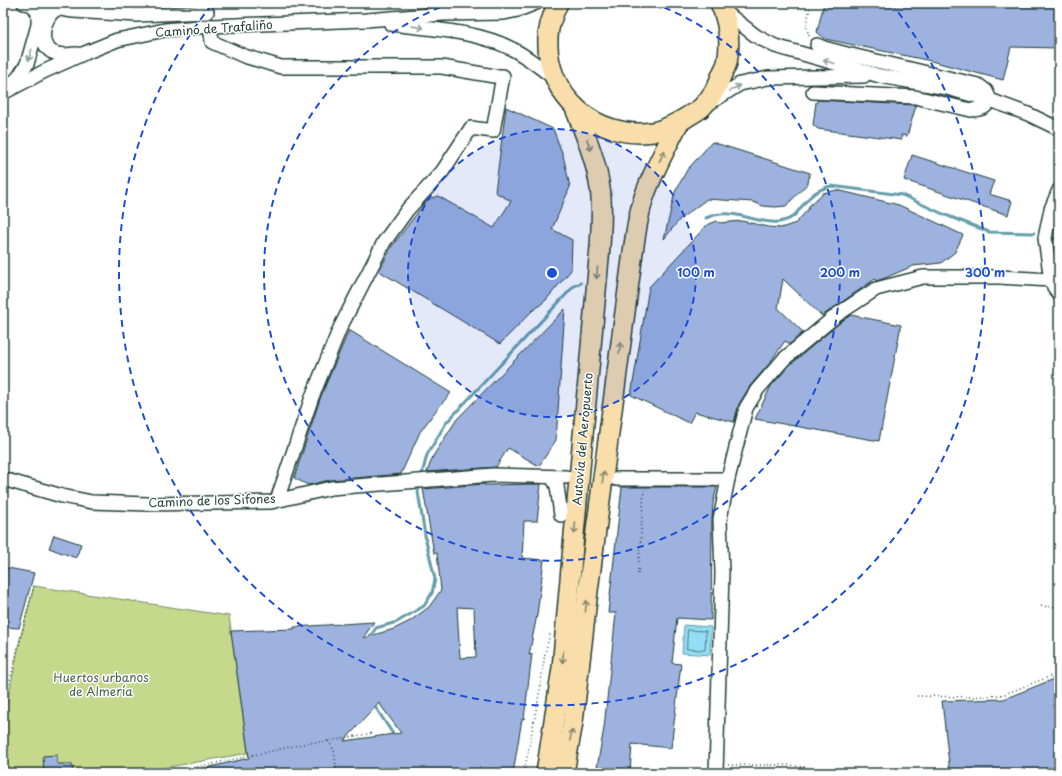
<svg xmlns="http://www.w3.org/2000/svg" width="1062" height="776" font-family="'Playpen Sans',sans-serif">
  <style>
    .green { fill: #c6d88c; stroke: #728a60 }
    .water { fill: #93ddf5; stroke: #659da8 }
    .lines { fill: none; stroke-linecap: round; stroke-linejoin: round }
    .shore { stroke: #4d7d81; stroke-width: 1 }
    .stream { stroke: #659da8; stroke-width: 3 }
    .building { fill: #9db2df; stroke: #1f3d34; fill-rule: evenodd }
    .minor-casing { stroke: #1f3d34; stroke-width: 16 }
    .highway-casing { stroke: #1f3d34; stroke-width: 22 }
    .path { stroke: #1f3d34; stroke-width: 1.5; stroke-dasharray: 1 3; stroke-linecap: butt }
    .minor { stroke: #fff; stroke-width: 13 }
    .highway { stroke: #f9deab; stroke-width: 19 }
    .oneway { stroke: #8f9e9a }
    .oneway2 { stroke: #81856a }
    .ring { fill: none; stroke: #1d4ed8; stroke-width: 2; stroke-dasharray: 7 5 }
    .labels { text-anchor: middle; stroke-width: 3; stroke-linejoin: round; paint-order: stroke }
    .street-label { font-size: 12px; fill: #1f3d34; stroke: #fff }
    .park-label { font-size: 12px; fill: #49644a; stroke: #fff }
    .centre { fill: #1d4ed8; stroke: #fff; stroke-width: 2 }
    .ring-label { font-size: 12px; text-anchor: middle; font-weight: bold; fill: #1d4ed8; stroke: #fff; stroke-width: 3; stroke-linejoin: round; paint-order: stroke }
  </style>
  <rect width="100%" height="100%" fill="#fff"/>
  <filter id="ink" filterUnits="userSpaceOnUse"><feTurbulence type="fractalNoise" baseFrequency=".025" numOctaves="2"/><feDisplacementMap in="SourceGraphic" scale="8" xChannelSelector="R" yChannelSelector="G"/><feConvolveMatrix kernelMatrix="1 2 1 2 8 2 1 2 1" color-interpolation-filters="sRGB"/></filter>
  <g filter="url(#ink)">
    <path class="green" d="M34,586L229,616L248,753L152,770L120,773H3V724L20,639Z"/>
    <path class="water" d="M684,625L711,627L710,655L682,653Z"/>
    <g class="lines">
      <path class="shore" d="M688,630L706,631L705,650L687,649Z"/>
      <g class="stream">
        <path d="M706,218C711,216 716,214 721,214C741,212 759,224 779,222C798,219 798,208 810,197C816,191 823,188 831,186L902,195L943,214L989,232L1034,233"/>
        <path d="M1052,238L1059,239"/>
        <path d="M421,478L427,455L446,423L574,286L581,283"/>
        <path d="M369,638L376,628L397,622L424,606L432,593L435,579L426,541L418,492L420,484"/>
        <path d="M374,705L395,737"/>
      </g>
    </g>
    <g class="building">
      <path d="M824,3H1059V48L1011,47L1003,80L931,61L825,39L817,32Z"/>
      <path d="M818,100L914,105L916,106L907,136L901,135L902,140L818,129L813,125L816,102Z"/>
      <path d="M506,107L553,129L563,155L570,187L552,229L572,240L571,270L546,300L534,310H533L500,344L379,271L392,246L428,199L438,196L494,228L511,201L495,192Z"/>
      <path d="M712,142L810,173L808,183L786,206L775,207L763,206L753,202L707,199L680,219L664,239L675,192L687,170Z"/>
      <path d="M912,155L994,181L989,194L1012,201L1008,215L904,180Z"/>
      <path d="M837,190L899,205L963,235L955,252L941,263L913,266L885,278L876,281L875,279L822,316L783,279L778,308L803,332L790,344L785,341L769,364L750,386L739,404L734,422L695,412L689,423L631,395L649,287L707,225L717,221L719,223L742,221L769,227L781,228L796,223L809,208L808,207L823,193Z"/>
      <path d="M565,309L556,440L539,466L508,448L496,467L427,472L433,456L457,419Z"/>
      <path d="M851,315L901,325L879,441L755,419L771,386L790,365L843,320Z"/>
      <path d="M349,330L451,393L437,409L420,432L401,474L330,480L308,485L294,478L321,396Z"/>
      <path d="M485,484L484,485L541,484L537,521H524L522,558L544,560L537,615L529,655L532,654L524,719H522L513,773H197V770L249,758L231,631L294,629V627L374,622L363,638L394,629L410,621L429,607L441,590L437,553H434L423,489ZM457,607L474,608L476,657L460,658ZM379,703L401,733L344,741Z"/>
      <path d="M622,487H717L713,503L712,519L711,620L677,618L672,663L681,664L671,748L632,744L630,773H596L604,728L616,613H608Z"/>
      <path d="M54,535L81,544L76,558L49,548Z"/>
      <path d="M3,567L34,573L19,628L3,627Z"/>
      <path d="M1059,677V773H950L942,701L1004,699Z"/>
      <path d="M57,755V764H72L73,773H44L43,756Z"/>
    </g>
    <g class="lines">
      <g class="minor-casing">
        <g id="minor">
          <path d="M24,3L73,11L137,15L207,12"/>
          <path d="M57,9C55,10 52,12 50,15C43,25 39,44 52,52C60,56 68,55 77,54"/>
          <path d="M724,11L756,36L775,46L880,76L947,88L990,100L1028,114L1059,129"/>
          <path d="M391,24C430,29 478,31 512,49C528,57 541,68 555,79"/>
          <path d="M210,26L212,42L244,56L281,67H442L494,76H503L493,131L471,128L442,172L408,209L384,242L340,328L312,397L277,500"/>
          <path d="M10,85L18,78L27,64L38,25V13L32,4"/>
          <path d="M813,92L915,97L971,110C981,109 985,109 990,100L986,91L978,85L847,54L824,48L817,45"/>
          <path d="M3,93L45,71L85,53L117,40L165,30L210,26L366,20L443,14L504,13L518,10L536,3"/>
          <path d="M708,104L740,84L768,78L864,76"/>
          <path d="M1059,190L1051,209L1045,238L1051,280L1054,287L1059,294"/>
          <path d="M552,477L557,486L561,515"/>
          <path d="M3,479L62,496L92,502L147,504L271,502L331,488L493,475L566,477"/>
          <path d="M616,479H728"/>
          <path d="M716,773L722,573L720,519L728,479L746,408L757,390L784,359L838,314L876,289L923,277H999L1051,280"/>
        </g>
      </g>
      <g class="highway-casing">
        <g id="highway">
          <path d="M558,3C553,14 548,26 548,38C545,96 596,140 653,132C663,130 678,123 687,117C691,114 698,111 702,107C711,98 718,86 722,74C724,70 726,66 727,63C731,43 728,21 720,3"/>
          <path d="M546,773L562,668L600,247C601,228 603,208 600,188C596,160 585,134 575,108"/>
          <path d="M564,773L573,722L588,591L633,252C636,231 639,209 647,189C656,166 668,144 679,122"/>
        </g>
      </g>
      <g class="path">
        <path d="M809,36L806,26L811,3"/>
        <path d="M638,574L644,490"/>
        <path d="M1037,606L1059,607"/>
        <path d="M917,696L970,697L1002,695L1059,673"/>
        <path d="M3,707L34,586"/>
        <path d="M328,741L334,750L337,773"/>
        <path d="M728,765H788L818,769"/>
        <path d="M162,773L179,771L281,749L307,743L328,741L373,733"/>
        <path d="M524,773L539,695L545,653L550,634"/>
      </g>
      <use href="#minor" class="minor"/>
      <use href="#highway" class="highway"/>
    </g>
    <defs><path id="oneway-shaft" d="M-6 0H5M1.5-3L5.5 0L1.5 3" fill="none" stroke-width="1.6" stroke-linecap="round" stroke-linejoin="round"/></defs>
    <g class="oneway">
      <use href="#oneway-shaft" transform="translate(418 27) rotate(8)"/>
      <use href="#oneway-shaft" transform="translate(30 55) rotate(106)"/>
      <use href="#oneway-shaft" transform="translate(829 62) rotate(-165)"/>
      <use href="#oneway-shaft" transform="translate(735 88) rotate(-30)"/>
    </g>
    <g class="oneway2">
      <use href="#oneway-shaft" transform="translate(589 145) rotate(70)"/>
      <use href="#oneway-shaft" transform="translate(662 156) rotate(-64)"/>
      <use href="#oneway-shaft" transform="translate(597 273) rotate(95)"/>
      <use href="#oneway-shaft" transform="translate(620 348) rotate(-83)"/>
      <use href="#oneway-shaft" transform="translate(603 477) rotate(-83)"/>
      <use href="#oneway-shaft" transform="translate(575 528) rotate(95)"/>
      <use href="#oneway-shaft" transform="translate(586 606) rotate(-84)"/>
      <use href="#oneway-shaft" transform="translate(563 657) rotate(95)"/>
      <use href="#oneway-shaft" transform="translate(571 735) rotate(-80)"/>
    </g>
  </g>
  <circle cx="552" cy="273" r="144" fill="#1d4ed8" fill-opacity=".12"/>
  <g class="ring">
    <circle cx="552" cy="273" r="144"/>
    <path d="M653 3A288 288 0 1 1 451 3"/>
    <path d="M891 3A433 433 0 1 1 213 3"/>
  </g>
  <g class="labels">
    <g class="street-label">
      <text transform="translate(214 29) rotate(-4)" y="4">Camino de Trafaliño</text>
      <text transform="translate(583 439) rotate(-85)" y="4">Autovía del Aeropuerto</text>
      <text transform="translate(212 501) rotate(-2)" y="4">Camino de los Sifones</text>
    </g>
    <g class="park-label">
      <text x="101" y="682">Huertos urbanos<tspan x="101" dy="14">de Almería</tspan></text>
    </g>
  </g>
  <circle cx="552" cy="273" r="6" class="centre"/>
  <g class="ring-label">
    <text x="696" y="277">100 m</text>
    <text x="840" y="277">200 m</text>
    <text x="985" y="277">300 m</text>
  </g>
  <rect width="1062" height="776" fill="none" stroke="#fff" stroke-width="16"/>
  <rect x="8" y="8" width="1046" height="760" fill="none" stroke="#1f3d34" stroke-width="1.5" filter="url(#ink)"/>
</svg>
